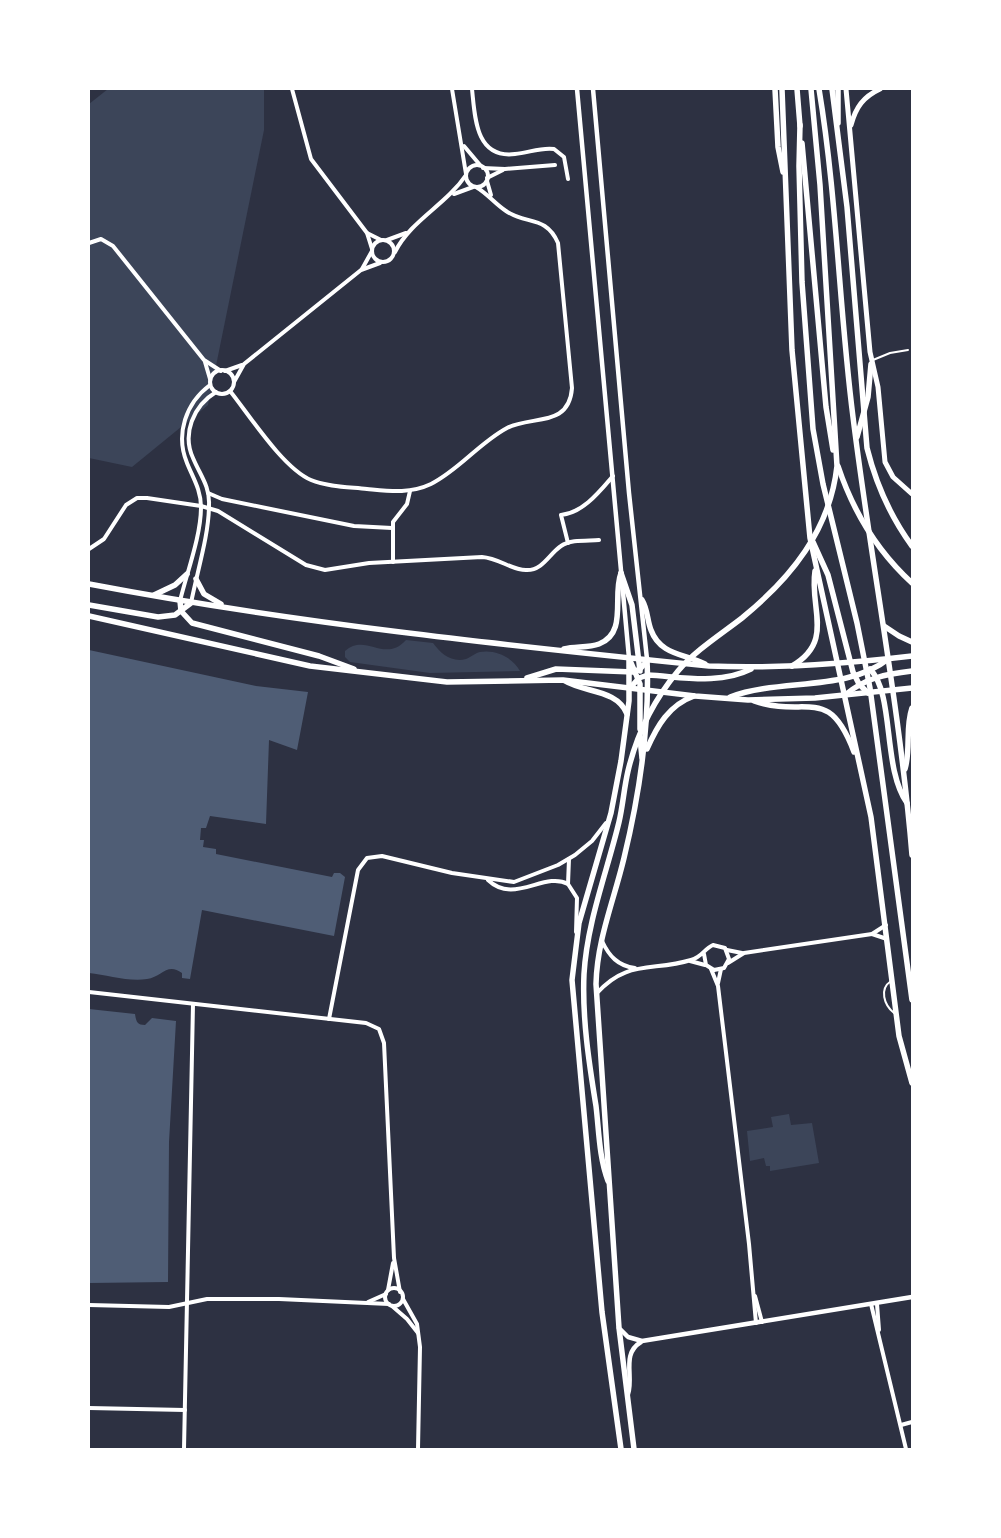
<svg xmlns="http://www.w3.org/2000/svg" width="1001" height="1538" font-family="'Asap Condensed',sans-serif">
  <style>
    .green { fill: #3c4559 }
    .water { fill: #4f5d75 }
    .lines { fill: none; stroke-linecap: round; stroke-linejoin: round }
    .service { stroke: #fff; stroke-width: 2 }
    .minor { stroke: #fff; stroke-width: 4 }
    .tertiary { stroke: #fff; stroke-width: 4.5 }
    .secondary { stroke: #fff; stroke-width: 5 }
    .primary { stroke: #fff; stroke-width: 5.5 }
    .trunk { stroke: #fff; stroke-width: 5.5 }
  </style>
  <rect width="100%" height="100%" fill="#2d3142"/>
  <g class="green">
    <path d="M108,89H264V130L208,405L132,467L89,458V104Z"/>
    <path d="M406,640L433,643C441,654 452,663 466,659C471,657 475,653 480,652C496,649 513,658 520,671L430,673L350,662L345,657V651C366,632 384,664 406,640Z"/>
    <path d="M789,1114L791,1125L812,1123L819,1163L770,1171V1166H766L764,1158L750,1161L747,1131L773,1127L771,1117Z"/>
  </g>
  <g class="water">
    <path d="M89,650L256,686L308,692L297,750L269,740L266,824L210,816L206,828H201L200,840H204L203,847L216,849V854L332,877L334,873H340L345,877L334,936L202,910L190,979L182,978V973C167,962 162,977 147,979C129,982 107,975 89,973Z"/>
    <path d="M89,1009L135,1014C136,1021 137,1025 145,1025L152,1018L176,1021L169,1142L168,1282L89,1283Z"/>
  </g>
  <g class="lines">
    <g class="service">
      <path d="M873,360L890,353L908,350"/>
      <path d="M891,981C879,989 884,1005 894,1013"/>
    </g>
    <g class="minor">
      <path d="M292,89L311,159L367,233L372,249"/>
      <path d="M452,89L466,174"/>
      <path d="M472,89C475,116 475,159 515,154C528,153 541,147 554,149L564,157L568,179"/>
      <path d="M464,146L480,165"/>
      <circle cx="477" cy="176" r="11"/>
      <path d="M483,168L505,169L555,165"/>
      <path d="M487,178L503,170"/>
      <path d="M487,181L491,195"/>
      <path d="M454,194L473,187"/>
      <path d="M367,233L381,240"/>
      <circle cx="383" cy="251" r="11"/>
      <path d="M387,240L406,233"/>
      <path d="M89,243L101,239L113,246L204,360L221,371"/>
      <path d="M395,252C411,220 446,205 466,175"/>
      <path d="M362,269L372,251"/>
      <path d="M205,362L210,379"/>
      <circle cx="222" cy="382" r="12"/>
      <path d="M225,371L242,365"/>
      <path d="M234,382L244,364L361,270L380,263"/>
      <path d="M230,391C250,416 283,468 311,480C328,487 349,487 367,489C389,491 410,494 431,484C459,470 479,443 507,428C532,415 569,428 572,388L558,243C546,215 526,225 506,211C495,204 488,194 476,187"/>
      <path d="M208,493L222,499L354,526L392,528"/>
      <path d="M568,543L561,515C583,513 600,491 613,476"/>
      <path d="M89,549L104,539L126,505L137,498H147L201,506L218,511L306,565L325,570L369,563L482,557C499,558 513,571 527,570C543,570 549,554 561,546C571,539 588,541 599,540"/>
      <path d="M393,562V522L407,504L410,491"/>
      <path d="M180,601C187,572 201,536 201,507C201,490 193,478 187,463C175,434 186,403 210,385"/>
      <path d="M191,603C197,572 209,535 209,505C210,486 200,475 193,458C182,434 193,406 216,392"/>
      <path d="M488,880C514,905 544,871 568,884L577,898L576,932"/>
      <path d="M568,884L569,859"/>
      <path d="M872,934L887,939"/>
      <path d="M602,941C609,956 618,966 635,968"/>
      <path d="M727,950L742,953"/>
      <path d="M690,961L705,965"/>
      <path d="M728,963L744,953L872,934L886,925"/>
      <path d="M711,969L718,986L749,1244L756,1323"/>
      <path d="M718,983L721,969"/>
      <path d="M89,992L366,1023L379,1029L384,1043L394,1258L400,1292"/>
      <path d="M596,994C627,959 652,972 691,960C702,957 704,949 713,945L725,948L729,959L724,968L714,970L706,965L704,954"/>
      <path d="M329,1019L358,870L367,858L382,856L452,873L514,882L558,865L575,855L592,841L606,823"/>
      <circle cx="394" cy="1297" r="9"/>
      <path d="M388,1290L393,1263"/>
      <path d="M755,1296L762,1322"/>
      <path d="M403,1299L417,1324L420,1347L418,1449"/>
      <path d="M368,1302L386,1294"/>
      <path d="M871,1304L906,1449"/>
      <path d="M877,1304L879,1330"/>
      <path d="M89,1305L169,1307L207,1299H279L389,1304"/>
      <path d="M392,1306L407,1319L418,1333"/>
      <path d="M89,1408L185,1410"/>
      <path d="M901,1425L912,1422"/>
      <path d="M184,1449L193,1004"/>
    </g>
    <g class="tertiary">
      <path d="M577,89L629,658"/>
      <path d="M593,89L629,493L647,659"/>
      <path d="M619,1328L628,1337L642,1341L912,1297"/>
      <path d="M628,1394C634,1376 621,1354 641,1342"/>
    </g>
    <g class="secondary">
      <path d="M846,89L870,352L878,387L885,462L893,477L912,494"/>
      <path d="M851,125C856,107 863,97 880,89"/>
    </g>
    <g class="primary">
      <path d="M775,89L778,147L783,172"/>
      <path d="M782,89L792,350L810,538L871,817L899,1036L912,1083"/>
      <path d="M797,89L800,126"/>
      <path d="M819,89C837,197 839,308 853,417C871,563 900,708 912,855"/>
      <path d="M838,123V89"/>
      <path d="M800,125L799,166L802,282L813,429L823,484L857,623L870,688L912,1000"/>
      <path d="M802,143L826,407L833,450"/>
      <path d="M857,437L868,397L871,364"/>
      <path d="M838,466C853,511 877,551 912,583"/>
      <path d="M813,542L828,575L853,672L859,684L868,693"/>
      <path d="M621,573L632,605L640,671"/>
      <path d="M196,579L204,594L221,604"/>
      <path d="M89,584C294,623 502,645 709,666C778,669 844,664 912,656"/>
      <path d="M154,595L175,585L187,574"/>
      <path d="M642,600C648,610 647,620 651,630C660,655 685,654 705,664"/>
      <path d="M180,601L181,611L192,623L319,656L354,669"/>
      <path d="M89,605L158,617L175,615L191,603"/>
      <path d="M89,616L310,666L447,682L563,680L695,696L748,700L815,698L912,688"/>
      <path d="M884,626L899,636L912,642"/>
      <path d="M564,649C575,646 588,648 599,644C628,633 612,596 621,573"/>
      <path d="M629,658L640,684V729"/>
      <path d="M792,666C835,641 809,608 815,571"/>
      <path d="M870,669C895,695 882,767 907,803"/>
      <path d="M527,678L556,669L633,672L640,669L647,661"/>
      <path d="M565,681C585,693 617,689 627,714"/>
      <path d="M630,688L639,678L648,675C683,677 719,685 751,669"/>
      <path d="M845,695C865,678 886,674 912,671"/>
      <path d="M730,697C781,678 847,692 888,659"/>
      <path d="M754,701C807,719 828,683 854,752"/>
      <path d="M640,738L642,758"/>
      <path d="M647,749C657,726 669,705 694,696"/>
      <path d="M905,769C911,749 905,728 912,708"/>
      <path d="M608,1181C599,1157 599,1131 596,1106C589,1063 582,1018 584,974C587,922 607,872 619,822C623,805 624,788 628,771C637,733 653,701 678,671C696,650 720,635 742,618C791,578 830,530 837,466L820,185L811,89"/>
      <path d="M621,1449L602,1312L572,980L579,923L611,813L621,761L629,701V658"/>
      <path d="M634,1449L619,1328L596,984C597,940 614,900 624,858C640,792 650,727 647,659"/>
    </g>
    <path class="trunk" d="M832,89L847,207L867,448C876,484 890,516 912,546"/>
  </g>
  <rect width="1001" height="1538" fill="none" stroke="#ffffff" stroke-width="180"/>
</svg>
